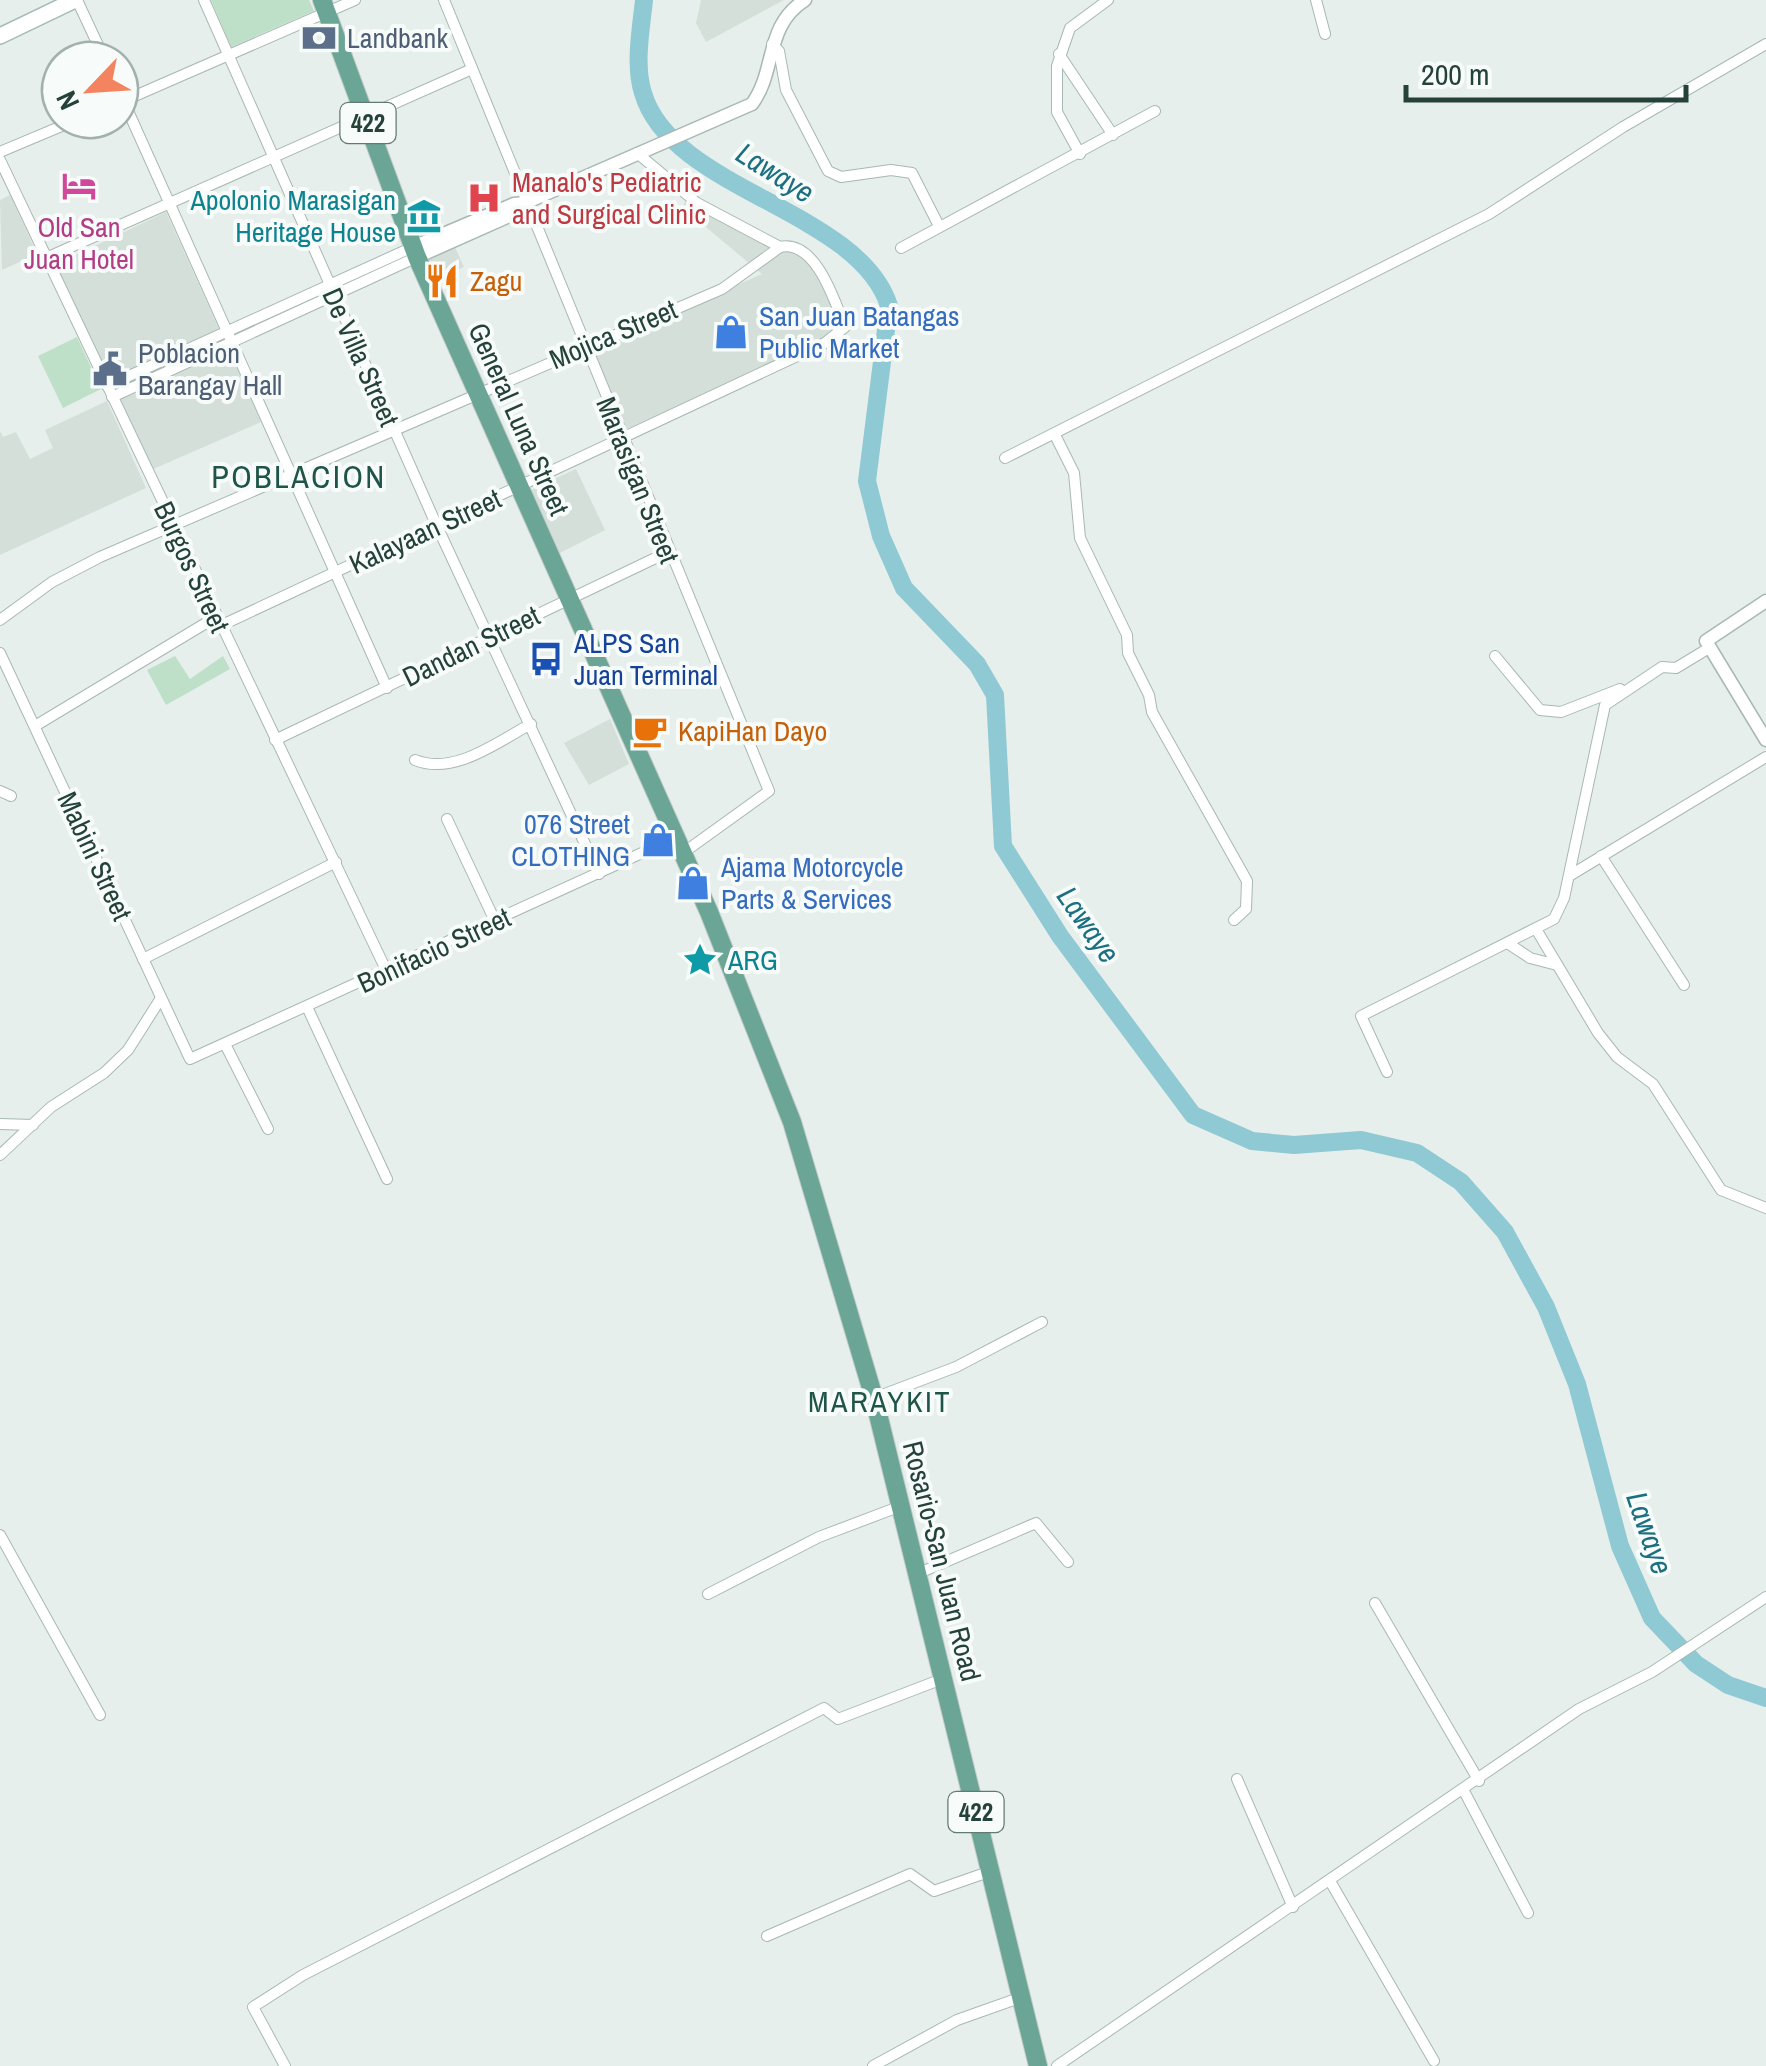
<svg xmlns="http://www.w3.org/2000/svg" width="1766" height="2066" font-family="'Archivo Narrow',sans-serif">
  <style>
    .built { fill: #d4dfda }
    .green { fill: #bfe0c8 }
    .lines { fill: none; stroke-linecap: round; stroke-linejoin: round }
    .river { stroke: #8ec9d4; stroke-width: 18 }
    .minor-casing { stroke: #a8b8b2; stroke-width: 12 }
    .tertiary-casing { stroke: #a8b8b2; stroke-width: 15 }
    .secondary-casing { stroke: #a4bbb3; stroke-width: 18 }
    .primary-casing { stroke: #c2cac8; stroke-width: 20 }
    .minor { stroke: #fff; stroke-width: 10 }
    .tertiary { stroke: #fff; stroke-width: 12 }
    .secondary { stroke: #fff; stroke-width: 15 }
    .primary { stroke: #6aa596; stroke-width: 18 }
    .labels { text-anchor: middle; stroke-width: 8; stroke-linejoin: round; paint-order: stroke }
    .shield { fill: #f7fbf9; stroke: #637a73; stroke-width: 2.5 }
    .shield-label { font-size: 25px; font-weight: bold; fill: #24423a }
    .service-label { font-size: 28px; fill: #4e5e75; stroke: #f7fbf9; text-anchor: start }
    .health-label { font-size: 28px; fill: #be3a42; stroke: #f7fbf9; text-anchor: start }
    .culture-label { font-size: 28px; fill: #0d838f; stroke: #f7fbf9; text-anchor: end }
    .hotel-label { font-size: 28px; fill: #b23c85; stroke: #f7fbf9 }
    .food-label { font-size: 28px; fill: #c56008; stroke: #f7fbf9; text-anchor: start }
    .shop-label { font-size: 28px; fill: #366cbe; stroke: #f7fbf9; text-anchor: start }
    .street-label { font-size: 28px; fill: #24423a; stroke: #f7fbf9 }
    .transit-label { font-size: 28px; fill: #164399; stroke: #f7fbf9; text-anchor: start }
    .water-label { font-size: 30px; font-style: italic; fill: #1c6f80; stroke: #f7fbf9 }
    .neighbourhood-label { font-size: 30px; letter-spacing: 2.5px; fill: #1f5548; stroke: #f7fbf9 }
    .quarter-label { font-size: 32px; letter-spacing: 2.5px; fill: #1f5548; stroke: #f7fbf9 }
  </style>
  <rect width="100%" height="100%" fill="#e6efeb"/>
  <g class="built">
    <path d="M701,0H784L706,42L696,23Z"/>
    <path d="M691,194L749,227L805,251L824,266L845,322L817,343L622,431L589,350L762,274L682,207Z"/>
    <path d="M10,195L37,254L2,270L0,200Z"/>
    <path d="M166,212L261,422L151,470L109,379L122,373L115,357L101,362L55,265Z"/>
    <path d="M454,245L464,267L434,280L425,259Z"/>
    <path d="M107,401L146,488L0,555V431L3,437L16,432L30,459L53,448L45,430Z"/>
    <path d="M576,469L605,530L558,554L529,491Z"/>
    <path d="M610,719L629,764L589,785L564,743Z"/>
  </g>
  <g class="green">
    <path d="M211,0H309L314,11L231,47Z"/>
    <path d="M77,337L101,389L63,408L38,356Z"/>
    <path d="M175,656L190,679L223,656L230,669L166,705L147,670Z"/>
  </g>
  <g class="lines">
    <path class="river" d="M644,0C641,29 634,65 643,93C671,190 859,210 889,306L867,481L881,536L904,588L977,664L995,695L1003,846L1060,936L1193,1115L1252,1141L1294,1145L1361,1140L1417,1153L1461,1182L1505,1232L1546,1307L1577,1384L1620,1546L1652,1618L1696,1664L1728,1685L1766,1698"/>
    <g class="minor-casing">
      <g id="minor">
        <path d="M77,0L105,60"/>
        <path d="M204,0L436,524L599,874"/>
        <path d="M444,0L769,791L683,853"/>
        <path d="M1316,0L1325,34"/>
        <path d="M772,44L779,51L786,90L828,171L841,177L891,170L912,173L939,226"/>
        <path d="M1059,54L1113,135"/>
        <path d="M120,93L387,688"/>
        <path d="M121,102L355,0"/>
        <path d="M0,152L76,120"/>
        <path d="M637,153L697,203L780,247"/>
        <path d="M1080,154L1057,112V66L1070,28L1108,0"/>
        <path d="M0,160L387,972"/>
        <path d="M901,248L1155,111"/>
        <path d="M46,258L472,69"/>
        <path d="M107,386L413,247"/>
        <path d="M112,397L417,257"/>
        <path d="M1055,435L1074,473L1080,538L1127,635L1128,653L1149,695L1152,712L1247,881L1246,909L1234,920"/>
        <path d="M1005,458L1489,214L1623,127L1766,44"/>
        <path d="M0,620L52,582L100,557L722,289L780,247C816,239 835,302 845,327L825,343L220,626"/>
        <path d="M0,653L190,1059L677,837"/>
        <path d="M1495,656L1540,710L1561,712L1620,689"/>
        <path d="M35,726L216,617"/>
        <path d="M275,740L668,552"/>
        <path d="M415,760C454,776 497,742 531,724"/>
        <path d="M0,791L11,796"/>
        <path d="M447,819L495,921"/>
        <path d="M1601,856L1684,985"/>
        <path d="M1569,876L1766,757"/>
        <path d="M1536,929L1598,1033L1617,1057L1653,1084L1721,1190L1766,1208"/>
        <path d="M1509,944L1530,958L1557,965"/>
        <path d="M143,959L336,862"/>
        <path d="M308,1009L387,1179"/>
        <path d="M225,1044L268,1129"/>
        <path d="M1387,1072L1361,1016L1554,919L1564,898L1605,705L1662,667L1676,668L1709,648"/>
        <path d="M0,1124L33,1125"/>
        <path d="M0,1155L51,1107L104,1073L128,1050L161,998"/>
        <path d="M874,1398L956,1367L1042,1322"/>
        <path d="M0,1535L100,1715"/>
        <path d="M917,1574L1036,1523L1068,1562"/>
        <path d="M708,1594L819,1537L901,1506"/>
        <path d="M1375,1603L1479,1781"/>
        <path d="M1237,1779L1293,1907"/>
        <path d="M1464,1791L1528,1913"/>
        <path d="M1330,1881L1434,2061"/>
        <path d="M767,1936L910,1874L934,1891L991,1871"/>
        <path d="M285,2066L253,2007L303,1975L824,1708L838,1719L942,1679"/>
        <path d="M873,2066L957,2020L1022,1997"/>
        <path d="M1057,2066L1579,1709L1652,1672L1766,1597"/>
      </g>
    </g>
    <g class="tertiary-casing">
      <g id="tertiary">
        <path d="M413,247L514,204L525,203L752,104C777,70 764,26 805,0"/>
        <path d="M417,257L518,212L525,203"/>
        <path d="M1766,601L1706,641L1766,740"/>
      </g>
    </g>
    <g class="secondary-casing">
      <path id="secondary" d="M0,36L75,0"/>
    </g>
    <g class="primary-casing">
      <path id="primary" d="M322,0L417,257L709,912L792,1122L874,1398L1038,2066"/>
    </g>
    <use href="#minor" class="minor"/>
    <use href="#tertiary" class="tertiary"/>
    <use href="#secondary" class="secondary"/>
    <use href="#primary" class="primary"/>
  </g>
  <defs>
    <g id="bank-bare" transform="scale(2.7)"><path d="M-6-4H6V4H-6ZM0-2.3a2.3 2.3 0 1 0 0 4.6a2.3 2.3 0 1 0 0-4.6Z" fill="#5c6f8a" stroke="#f7fbf9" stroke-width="2.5" paint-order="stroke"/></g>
    <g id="hotel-bare" transform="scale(2.7)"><path d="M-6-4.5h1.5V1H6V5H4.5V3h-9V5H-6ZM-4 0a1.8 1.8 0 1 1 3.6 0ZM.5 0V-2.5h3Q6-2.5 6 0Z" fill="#d1479c" stroke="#f7fbf9" stroke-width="2.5" paint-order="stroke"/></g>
    <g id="hospital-bare" transform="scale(2.7)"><path d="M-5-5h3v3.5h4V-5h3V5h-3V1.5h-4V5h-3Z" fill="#e0444e" stroke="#f7fbf9" stroke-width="2.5" paint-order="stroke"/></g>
    <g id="museum-bare" transform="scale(2.7)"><path d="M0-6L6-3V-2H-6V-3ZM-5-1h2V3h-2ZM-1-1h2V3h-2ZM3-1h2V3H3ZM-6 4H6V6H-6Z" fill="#0f9aa8" stroke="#f7fbf9" stroke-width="2.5" paint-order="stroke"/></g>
    <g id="restaurant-bare" transform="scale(2.7)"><path d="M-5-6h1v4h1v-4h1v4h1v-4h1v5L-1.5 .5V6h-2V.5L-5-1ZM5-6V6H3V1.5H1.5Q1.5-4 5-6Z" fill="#e8710a" stroke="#f7fbf9" stroke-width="2.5" paint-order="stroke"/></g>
    <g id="shop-bare" transform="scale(2.7)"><path d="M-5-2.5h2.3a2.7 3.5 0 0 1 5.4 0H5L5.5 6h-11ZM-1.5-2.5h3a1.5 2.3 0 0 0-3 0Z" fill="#3f7fe0" stroke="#f7fbf9" stroke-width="2.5" paint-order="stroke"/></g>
    <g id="civic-bare" transform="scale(2.7)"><path d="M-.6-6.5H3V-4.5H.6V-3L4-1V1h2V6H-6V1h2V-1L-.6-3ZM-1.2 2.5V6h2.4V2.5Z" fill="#5c6f8a" stroke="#f7fbf9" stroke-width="2.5" paint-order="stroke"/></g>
    <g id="bus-bare" transform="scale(2.7)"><path d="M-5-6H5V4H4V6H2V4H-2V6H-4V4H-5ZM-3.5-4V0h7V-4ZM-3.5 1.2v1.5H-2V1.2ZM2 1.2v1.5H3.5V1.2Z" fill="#1a4fb4" stroke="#f7fbf9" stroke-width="2.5" paint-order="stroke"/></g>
    <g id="cafe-bare" transform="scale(2.7)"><path d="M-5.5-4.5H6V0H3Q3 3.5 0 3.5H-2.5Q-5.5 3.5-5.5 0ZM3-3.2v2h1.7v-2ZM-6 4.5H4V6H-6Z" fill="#e8710a" stroke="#f7fbf9" stroke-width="2.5" paint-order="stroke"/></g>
    <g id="sight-bare" transform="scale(2.7)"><path d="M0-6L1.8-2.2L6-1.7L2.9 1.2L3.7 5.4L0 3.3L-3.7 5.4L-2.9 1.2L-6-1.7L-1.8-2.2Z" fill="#0f9aa8" stroke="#f7fbf9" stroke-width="2.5" paint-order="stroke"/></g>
  </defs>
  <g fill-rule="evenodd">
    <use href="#bank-bare" x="319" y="38"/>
    <use href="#hotel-bare" x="79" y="186"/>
    <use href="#hospital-bare" x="484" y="198"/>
    <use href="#museum-bare" x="424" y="216"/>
    <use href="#restaurant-bare" x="442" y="281"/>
    <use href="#shop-bare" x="731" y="332"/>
    <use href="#civic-bare" x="110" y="369"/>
    <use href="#bus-bare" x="546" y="659"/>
    <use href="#cafe-bare" x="650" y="731"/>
    <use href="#shop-bare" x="658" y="840"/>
    <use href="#shop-bare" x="693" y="883"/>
    <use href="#sight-bare" x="700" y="960"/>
  </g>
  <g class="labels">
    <g class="shield">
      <rect x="340.5" y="103" width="55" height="40" rx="8"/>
      <rect x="948.5" y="1792" width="55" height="40" rx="8"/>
    </g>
    <g class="shield-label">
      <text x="368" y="132">422</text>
      <text x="976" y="1821">422</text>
    </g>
    <g class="service-label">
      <text x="347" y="48">Landbank</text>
      <text x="138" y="363">Poblacion<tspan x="138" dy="32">Barangay Hall</tspan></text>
    </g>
    <g class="health-label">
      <text x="512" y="192">Manalo's Pediatric<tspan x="512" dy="32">and Surgical Clinic</tspan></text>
    </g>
    <g class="culture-label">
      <text x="396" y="210">Apolonio Marasigan<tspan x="396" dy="32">Heritage House</tspan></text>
      <text x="728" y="970" text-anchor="start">ARG</text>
    </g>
    <g class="hotel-label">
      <text x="79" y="237">Old San<tspan x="79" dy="32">Juan Hotel</tspan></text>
    </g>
    <g class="food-label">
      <text x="470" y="291">Zagu</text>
      <text x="678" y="741">KapiHan Dayo</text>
    </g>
    <g class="shop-label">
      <text x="759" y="326">San Juan Batangas<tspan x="759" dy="32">Public Market</tspan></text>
      <text x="630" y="834" text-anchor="end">076 Street<tspan x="630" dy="32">CLOTHING</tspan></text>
      <text x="721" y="877">Ajama Motorcycle<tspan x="721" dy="32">Parts &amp; Services</tspan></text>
    </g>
    <g class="street-label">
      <text transform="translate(613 334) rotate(-23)" y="10">Mojica Street</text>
      <text transform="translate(361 357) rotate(66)" y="10">De Villa Street</text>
      <text transform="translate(519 419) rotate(66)" y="10">General Luna Street</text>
      <text transform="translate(638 480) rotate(68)" y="10">Marasigan Street</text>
      <text transform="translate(425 531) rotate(-25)" y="10">Kalayaan Street</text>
      <text transform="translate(192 567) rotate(65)" y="10">Burgos Street</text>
      <text transform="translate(471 646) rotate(-26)" y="10">Dandan Street</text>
      <text transform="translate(95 856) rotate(65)" y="10">Mabini Street</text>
      <text transform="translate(434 950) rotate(-25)" y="10">Bonifacio Street</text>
      <text transform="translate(942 1561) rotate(76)" y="10">Rosario-San Juan Road</text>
    </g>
    <g class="transit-label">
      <text x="574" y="653">ALPS San<tspan x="574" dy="32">Juan Terminal</tspan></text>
    </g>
    <g class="water-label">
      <text transform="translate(775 173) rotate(32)" y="10">Lawaye</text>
      <text transform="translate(1088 925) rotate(55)" y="10">Lawaye</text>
      <text transform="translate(1649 1533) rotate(71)" y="10">Lawaye</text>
    </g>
    <g class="neighbourhood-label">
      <text x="880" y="1412">MARAYKIT</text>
    </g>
    <g class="quarter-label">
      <text x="299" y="488">POBLACION</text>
    </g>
  </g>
  <g transform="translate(90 90) rotate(245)"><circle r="48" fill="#f7fbf9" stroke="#a3b1ad" stroke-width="2.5"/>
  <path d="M0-8L18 38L0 25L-18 38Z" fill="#f4845f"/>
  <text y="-15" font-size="28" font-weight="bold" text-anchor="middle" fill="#24423a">N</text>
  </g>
  <path d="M1406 85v15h280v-15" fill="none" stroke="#24423a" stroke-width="5"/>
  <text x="1421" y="85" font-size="30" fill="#24423a" stroke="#f7fbf9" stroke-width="8" paint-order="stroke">200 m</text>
</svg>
